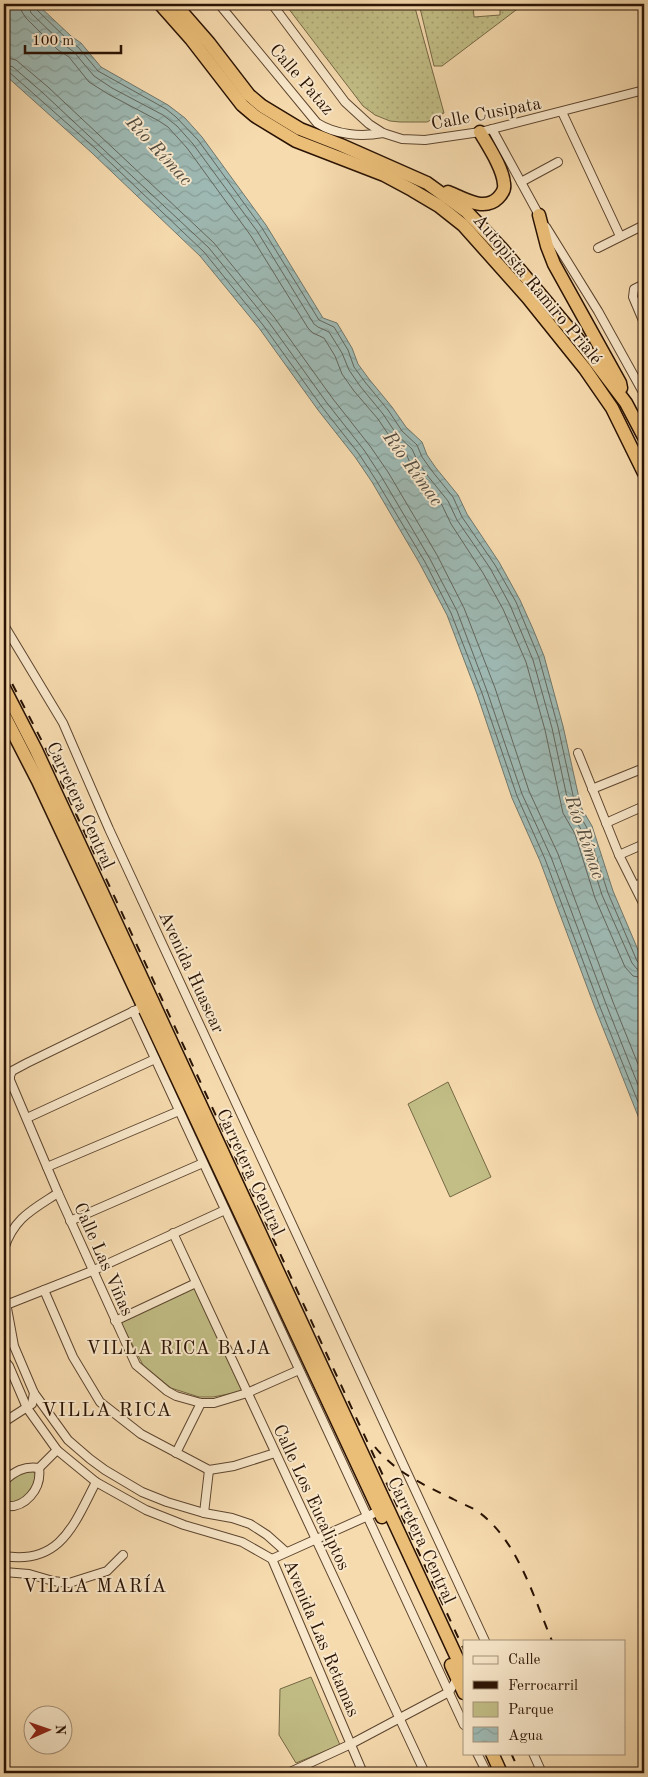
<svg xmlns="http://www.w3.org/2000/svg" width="648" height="1777" font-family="'Old Standard TT',serif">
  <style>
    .grass { fill: url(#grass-dots); stroke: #766845 }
    .park { fill: #c2be86; stroke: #766845 }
    .water { fill: url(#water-waves); stroke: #70776d }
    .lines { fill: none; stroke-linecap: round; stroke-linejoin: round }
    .shore { stroke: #64665c; stroke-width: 1 }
    .minor-casing { stroke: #5d452f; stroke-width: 10 }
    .highway-casing { stroke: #2a1304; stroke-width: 15 }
    .minor { stroke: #f9e8cb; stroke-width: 8 }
    .highway { stroke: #ebbe78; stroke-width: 12 }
    .rail { stroke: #2a1304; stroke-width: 2; stroke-dasharray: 9 9; stroke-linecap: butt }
    .labels { text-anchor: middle; stroke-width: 4; stroke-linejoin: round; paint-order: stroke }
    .street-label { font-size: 18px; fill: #2a1304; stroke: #f9e8cb }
    .water-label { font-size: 19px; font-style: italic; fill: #534d41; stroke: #f9e8cb }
    .neighbourhood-label { font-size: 19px; letter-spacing: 1px; fill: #2a1304; stroke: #f9e8cb }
    .quarter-label { font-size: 20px; letter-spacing: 1px; fill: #2a1304; stroke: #f9e8cb }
  </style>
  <defs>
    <pattern id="grass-dots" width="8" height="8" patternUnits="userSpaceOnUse" patternTransform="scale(1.25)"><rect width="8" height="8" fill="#c2be86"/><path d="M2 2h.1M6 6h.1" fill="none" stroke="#a7a272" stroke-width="1.8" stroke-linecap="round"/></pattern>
    <pattern id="water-waves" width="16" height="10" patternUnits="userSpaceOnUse" patternTransform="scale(1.25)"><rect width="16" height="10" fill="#9eb9b3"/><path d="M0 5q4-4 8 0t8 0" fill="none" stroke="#889e98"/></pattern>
  </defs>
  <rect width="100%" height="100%" fill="#f6dbaf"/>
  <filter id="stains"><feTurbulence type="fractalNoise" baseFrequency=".004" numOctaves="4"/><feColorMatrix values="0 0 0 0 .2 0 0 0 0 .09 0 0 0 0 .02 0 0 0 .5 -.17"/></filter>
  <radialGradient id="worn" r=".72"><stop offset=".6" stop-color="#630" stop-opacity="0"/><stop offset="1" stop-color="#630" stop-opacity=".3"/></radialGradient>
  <g class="grass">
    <path d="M285,4H414L444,113L427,122H400L390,121L375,115L363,106Z"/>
    <path d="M419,4H473L474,17L500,15V4H524L442,66H434Z"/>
  </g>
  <g class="park">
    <path d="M448,1082L491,1177L450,1197L408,1104Z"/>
    <path d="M195,1286L244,1391L213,1397H199L171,1388L143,1365L120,1321Z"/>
    <path d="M33,1471L36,1475C34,1491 28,1497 13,1503L5,1500C0,1486 9,1480 18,1472Z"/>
    <path d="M311,1677L340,1745L296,1763L279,1735L280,1689Z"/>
  </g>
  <path class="water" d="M4,4H37L71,36L81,43L101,67L168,105L185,118L202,137L266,225L323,318L337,323L352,348L358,364L369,379L392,407L406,427L422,442L427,455L436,468L458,495L467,514L499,562L520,600L533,629L544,656L563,726L581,807L592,826L613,891L644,964V1131L595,1008L540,861L512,798L477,694L447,615L420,564L372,482L355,457L318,410L259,328L200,256L92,153L4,74Z"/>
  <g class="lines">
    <g class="shore">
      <path d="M20,4L22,12L26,18L58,50L69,57L89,82L108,94L159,121L168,127L187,148L251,236L308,328L313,333L324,338L335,356L342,374L354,391L378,419L392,440L406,453L410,463L420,479L442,505L451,524L483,573L503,609L526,662L545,730L563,813L575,834L595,898L625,967L633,976L644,978"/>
      <path d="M28,4L31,13L63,44L74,52L94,76L112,88L163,115L177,126L193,144L257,231L314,324L318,327L329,332L342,353L349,370L360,386L383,414L397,435L412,449L417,460L427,475L448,501L457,520L490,568L510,605L533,660L552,728L570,811L582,831L602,895L632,963L637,969L644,971"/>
      <path d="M34,4L36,9L68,40L78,47L98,71L166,109L176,117L198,140L262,228L319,320L334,327L348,350L354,367L365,382L388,410L402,431L417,445L422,457L432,471L453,497L462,517L495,565L516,602L539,658L558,727L576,809L587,828L608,893L637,961L640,964H644"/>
      <path d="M4,57L16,60L48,87L214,243L274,317L333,399L370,446L388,472L437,555L464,608L495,688L529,791L558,854L613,1002L644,1079"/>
      <path d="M4,64L13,67L43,93L209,248L268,321L327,403L364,450L381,476L430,559L457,611L487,691L522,794L551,857L606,1004L644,1100"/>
      <path d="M4,70L9,72L96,149L204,252L263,325L322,407L359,454L376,480L425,562L451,613L482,693L517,796L545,859L600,1007L644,1117"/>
    </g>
    <g class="minor-casing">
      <g id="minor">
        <path d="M219,4L317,123C336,135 361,137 383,133"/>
        <path d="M272,4L345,102L369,124L383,133L402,139L425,140L480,132L644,90"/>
        <path d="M562,112L620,236"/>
        <path d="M492,129L540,217"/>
        <path d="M521,182L558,162"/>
        <path d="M546,227L598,311L644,394"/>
        <path d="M598,248L644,225"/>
        <path d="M644,284L634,289L633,297L644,323"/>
        <path d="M4,625L63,723L109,829L485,1641"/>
        <path d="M578,753L619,855L644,905"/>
        <path d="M592,789L644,768"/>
        <path d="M606,823L644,806"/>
        <path d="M619,855L644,844"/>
        <path d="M635,886L644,882"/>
        <path d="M138,1009L27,1063L12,1071L10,1076V1080L58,1193L136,1365L167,1391L176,1396L201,1403H214L247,1393L299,1370"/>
        <path d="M133,1011L464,1725"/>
        <path d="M27,1118L155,1059"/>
        <path d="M47,1167L179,1111"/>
        <path d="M70,1221L203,1163"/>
        <path d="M173,1233L425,1773"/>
        <path d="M4,1249C14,1218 32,1210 58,1193"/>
        <path d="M44,1290L73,1357L100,1402L141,1434L209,1470L234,1466L275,1453"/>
        <path d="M4,1292L14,1346L34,1393L68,1440L90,1459L105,1470L142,1492L167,1502L204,1513L232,1518L250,1524L267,1535L285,1551"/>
        <path d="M6,1305L92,1271L225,1210"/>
        <path d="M115,1321L196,1283"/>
        <path d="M4,1360L9,1366L27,1408L57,1450L96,1482L146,1510L184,1525L242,1542L272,1559L363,1773"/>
        <path d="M4,1422L32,1404L34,1393"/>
        <path d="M176,1453L201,1403"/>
        <path d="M39,1468L57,1450"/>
        <path d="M4,1481C15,1471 24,1466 39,1468"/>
        <path d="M4,1506C25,1509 42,1489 39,1468"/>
        <path d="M204,1513L209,1470"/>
        <path d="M4,1556C61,1565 74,1524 96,1482"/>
        <path d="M272,1559L379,1511"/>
        <path d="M4,1572L29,1574L53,1581L69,1583L107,1571L123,1555"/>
        <path d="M477,1753L487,1773"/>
        <path d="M533,1753L542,1773"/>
        <path d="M288,1773L351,1744L449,1692L458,1677"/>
      </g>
    </g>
    <g class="highway-casing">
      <g id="highway">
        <path d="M160,4L191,39L242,105L255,116L296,141L384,175L412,190L439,206L463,225L528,298L585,369L612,408L644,473"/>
        <path d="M175,4L209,43L249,95L262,106L300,129L341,145L427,183L467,212L503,250L577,338L626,403L644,437"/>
        <path d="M448,192C463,198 484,212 498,198C502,194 505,189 504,184C503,168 488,146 480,132"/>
        <path d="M539,215L547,246L554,264L620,383L621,388"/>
        <path d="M4,688L36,750L464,1673"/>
        <path d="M4,715L38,781L382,1517"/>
        <path d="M451,1665L464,1693"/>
        <path d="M492,1753L501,1773"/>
      </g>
    </g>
    <use href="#minor" class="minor"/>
    <use href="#highway" class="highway"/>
    <g class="rail">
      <path d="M4,668L44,745L464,1650"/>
      <path d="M375,1447C395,1472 424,1485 453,1499C462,1504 472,1507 480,1513C518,1542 534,1598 552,1641"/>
      <path d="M511,1753L520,1773"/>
    </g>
  </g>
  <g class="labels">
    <g class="street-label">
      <text transform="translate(302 79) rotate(49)" y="6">Calle Pataz</text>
      <text transform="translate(486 113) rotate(-11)" y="6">Calle Cusipata</text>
      <text transform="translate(538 289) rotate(50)" y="6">Autopista Ramiro Prialé</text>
      <text transform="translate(81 805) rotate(65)" y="6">Carretera Central</text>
      <text transform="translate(192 972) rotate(65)" y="6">Avenida Huascar</text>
      <text transform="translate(251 1172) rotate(65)" y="6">Carretera Central</text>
      <text transform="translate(104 1259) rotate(66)" y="6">Calle Las Viñas</text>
      <text transform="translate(312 1497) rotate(65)" y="6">Calle Los Eucaliptos</text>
      <text transform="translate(422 1540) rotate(65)" y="6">Carretera Central</text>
      <text transform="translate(322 1638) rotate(67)" y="6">Avenida Las Retamas</text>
    </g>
    <g class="water-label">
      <text transform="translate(160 150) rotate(47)" y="7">Río Rímac</text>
      <text transform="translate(414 468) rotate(54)" y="7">Río Rímac</text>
      <text transform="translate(586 837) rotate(71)" y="7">Río Rímac</text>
    </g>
    <g class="neighbourhood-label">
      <text x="179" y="1354">VILLA RICA BAJA</text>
      <text x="95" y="1592">VILLA MARÍA</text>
    </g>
    <g class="quarter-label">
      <text x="107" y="1416">VILLA RICA</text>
    </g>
  </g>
  <rect width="648" height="1777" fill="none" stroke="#f6dbaf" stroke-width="20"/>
  <rect x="5" y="5" width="638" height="1767" fill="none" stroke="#2a1304" stroke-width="2.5"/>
  <rect x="10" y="10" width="628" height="1757" fill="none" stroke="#2a1304"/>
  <rect x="463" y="1640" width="162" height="115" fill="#f9e8cb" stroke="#a6937b"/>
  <rect x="473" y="1656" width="25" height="8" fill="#f9e8cb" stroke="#a6937b"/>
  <text x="508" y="1664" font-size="15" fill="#2a1304">Calle</text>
  <rect x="473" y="1681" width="25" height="8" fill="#2a1304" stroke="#a6937b"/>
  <text x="508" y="1690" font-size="15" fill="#2a1304">Ferrocarril</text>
  <rect x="473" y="1702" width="25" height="15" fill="#c2be86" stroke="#a6937b"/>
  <text x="508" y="1714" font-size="15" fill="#2a1304">Parque</text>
  <rect x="473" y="1727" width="25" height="15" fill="url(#water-waves)" stroke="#a6937b"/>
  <text x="508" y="1740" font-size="15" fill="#2a1304">Agua</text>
  <g transform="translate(48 1730) rotate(88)"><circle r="24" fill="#f9e8cb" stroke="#a6937b"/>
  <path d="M0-4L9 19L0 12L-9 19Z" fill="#8f2418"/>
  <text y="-8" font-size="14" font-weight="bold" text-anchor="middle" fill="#2a1304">N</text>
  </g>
  <path d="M25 45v8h96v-8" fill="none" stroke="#2a1304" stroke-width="2.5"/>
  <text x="32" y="45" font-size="15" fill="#2a1304" stroke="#f9e8cb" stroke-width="4" paint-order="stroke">100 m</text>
  <rect width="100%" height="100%" filter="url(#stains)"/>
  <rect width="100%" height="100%" fill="url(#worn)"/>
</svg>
